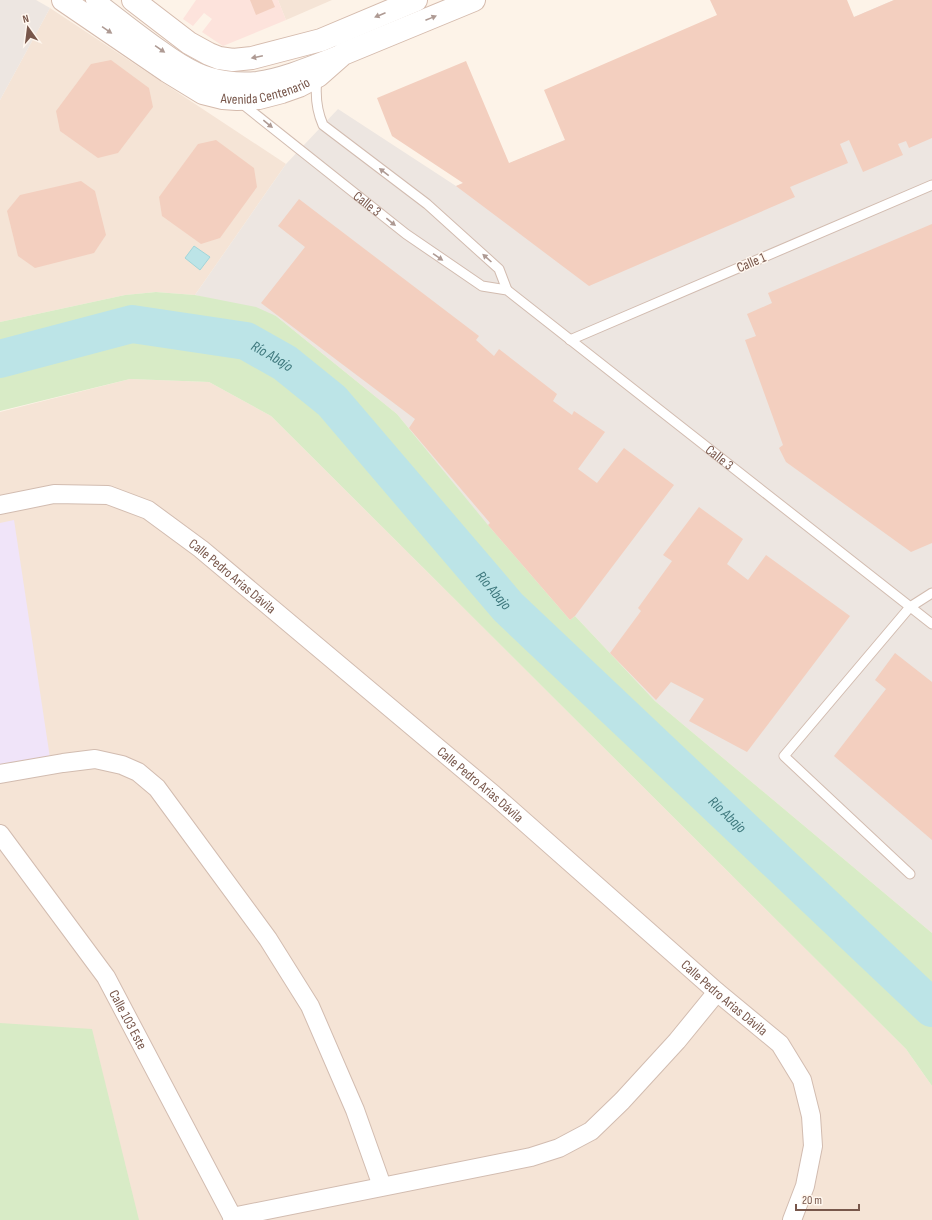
<svg xmlns="http://www.w3.org/2000/svg" width="932" height="1220" font-family="'Sofia Sans Condensed',sans-serif">
  <style>
    .residential { fill: #f5e4d6 }
    .commercial { fill: #fde3dc }
    .industrial { fill: #ede6e1 }
    .education { fill: #f0e4f9 }
    .green { fill: #d8ebc6 }
    .water { fill: #bce4e7; stroke: #a2d5d9 }
    .lines { fill: none; stroke-linecap: round; stroke-linejoin: round }
    .river { stroke: #bce4e7; stroke-width: 38 }
    .building { fill: #f3cfbf }
    .lane-casing { stroke: #d2bcb0; stroke-width: 11 }
    .street-casing { stroke: #d2bcb0; stroke-width: 20 }
    .secondary-casing { stroke: #d5bbad; stroke-width: 24 }
    .lane { stroke: #fff; stroke-width: 9 }
    .street { stroke: #fff; stroke-width: 18 }
    .secondary { stroke: #fff; stroke-width: 22 }
    .oneway { fill: #ae9a93 }
    .labels { text-anchor: middle; stroke-width: 3; stroke-linejoin: round; paint-order: stroke }
    .street-label { font-size: 14px; fill: #78574b; stroke: #fff7ef }
    .water-label { font-size: 15px; font-style: italic; fill: #3e787d; stroke: #fff7ef }
  </style>
  <rect width="100%" height="100%" fill="#fdf3e8"/>
  <g class="residential">
    <path d="M278,0H332L286,20Z"/>
    <path d="M50,8L286,164L195,295L156,292L125,295L0,322V100Z"/>
    <path d="M130,379L209,382L271,416L906,1049L932,1086V1220H0V412Z"/>
  </g>
  <path class="commercial" d="M196,0H278L286,20L223,46L202,32L212,19L204,13L193,26L183,19Z"/>
  <g class="industrial">
    <path d="M0,0H36L50,8L0,100Z"/>
    <path d="M894,0H932V933L655,701L575,616L570,620L486,523L397,414L276,316L195,295L286,164L338,109L456,186Z"/>
  </g>
  <path class="education" d="M14,520L50,758L0,768V523Z"/>
  <g class="green">
    <path d="M156,292L195,295L256,307L276,316L397,414L488,525L570,620L575,616L655,701L932,933V1086L906,1049L271,416L209,382L130,379L0,411V322L125,295Z"/>
    <path d="M0,1023L92,1029L139,1220H0Z"/>
  </g>
  <path class="water" d="M194,246L210,257L200,270L185,258Z"/>
  <g class="lines">
    <path class="river" id="s1" d="M0,359L132,324L246,341L285,363L332,401L508,607L932,1008"/>
  </g>
  <g class="building">
    <path d="M250,0H272L275,7L256,15Z"/>
    <path d="M710,0H847L854,17L894,0H932V138L909,148L906,141L898,144L903,155L863,172L849,140L840,144L848,163L790,187L795,197L589,286L456,186L463,183L392,136L377,98L466,61L509,163L565,140L544,90L717,15Z"/>
    <path d="M111,60L149,88L153,107L118,153L98,158L60,131L56,111L91,64Z"/>
    <path d="M216,140L254,168L257,187L220,238L201,244L162,216L159,197L198,144Z"/>
    <path d="M81,181L95,191L106,235L94,253L35,268L18,256L7,211L20,195Z"/>
    <path d="M299,199L479,336L476,340L494,356L499,349L557,394L553,401L572,415L574,411L605,432L578,469L597,483L624,448L674,485L575,616L570,620L488,525L490,523L409,428L415,419L261,303L305,247L278,226Z"/>
    <path d="M932,224V543L911,552L786,462L779,448L783,445L745,340L756,336L747,314L772,303L768,293Z"/>
    <path d="M699,507L743,539L727,564L748,580L766,555L850,616L747,752L689,721L704,699L671,682L656,700L610,653L641,611L638,608L672,561L663,555Z"/>
    <path d="M895,653L932,682V840L834,756L886,689L875,680Z"/>
  </g>
  <g class="lines">
    <g class="lane-casing">
      <g id="lane">
        <path d="M317,78C315,95 316,109 323,125L427,204L499,269L507,290"/>
        <path id="s2" d="M240,102L406,234L482,286L507,290L932,624"/>
        <path d="M570,340L932,185"/>
        <path d="M910,874L784,756L910,607L932,593"/>
      </g>
    </g>
    <g class="street-casing">
      <g id="street">
        <path d="M95,0C117,17 138,34 161,50C172,58 184,66 197,72C214,80 238,83 257,81C284,77 312,65 338,55"/>
        <path id="s3" d="M0,505L54,494L108,495L148,510L201,549L494,795L717,992L780,1044L802,1080L811,1116L813,1146L805,1186L792,1220"/>
        <path d="M0,774L63,763L95,759L122,765L138,772L157,788L268,939L310,1006L355,1110L382,1186"/>
        <path id="s4" d="M0,834L106,977L234,1220"/>
        <path d="M232,1217L531,1157L559,1148L591,1131L622,1101L677,1041L717,992"/>
      </g>
    </g>
    <g class="secondary-casing">
      <g id="secondary">
        <path id="s5" d="M63,0L167,71L203,93L223,98L237,99L259,98L282,92L299,86L318,76L343,54L474,0"/>
        <path d="M133,0L189,43L209,54L219,58L233,60L252,58L321,40L416,0"/>
      </g>
    </g>
    <use href="#lane" class="lane"/>
    <use href="#street" class="street"/>
    <use href="#secondary" class="secondary"/>
  </g>
  <defs><path id="oneway-solid" d="M-6-.8H1V-3.2L6.5 0L1 3.2V.8H-6Z"/></defs>
  <g class="oneway">
    <use href="#oneway-solid" transform="translate(380 15) rotate(157)"/>
    <use href="#oneway-solid" transform="translate(431 18) rotate(-22)"/>
    <use href="#oneway-solid" transform="translate(107 30) rotate(34)"/>
    <use href="#oneway-solid" transform="translate(160 49) rotate(35)"/>
    <use href="#oneway-solid" transform="translate(257 57) rotate(168)"/>
    <use href="#oneway-solid" transform="translate(268 124) rotate(39)"/>
    <use href="#oneway-solid" transform="translate(384 172) rotate(-143)"/>
    <use href="#oneway-solid" transform="translate(391 222) rotate(39)"/>
    <use href="#oneway-solid" transform="translate(438 257) rotate(34)"/>
    <use href="#oneway-solid" transform="translate(487 258) rotate(-138)"/>
  </g>
  <g class="labels">
    <g class="street-label">
      <text dy="5" stroke="none"><textPath href="#s5" startOffset="232">Avenida Centenario</textPath></text>
      <text dy="5" stroke="none"><textPath href="#s2" startOffset="163">Calle 3</textPath></text>
      <text transform="translate(751 262) rotate(-23)" y="5">Calle 1</text>
      <text dy="5" stroke="none"><textPath href="#s2" startOffset="600">Calle 3</textPath></text>
      <text dy="5" stroke="none"><textPath href="#s3" startOffset="259">Calle Pedro Arias Dávila</textPath></text>
      <text dy="5" stroke="none"><textPath href="#s3" startOffset="583">Calle Pedro Arias Dávila</textPath></text>
      <text dy="5" stroke="none"><textPath href="#s3" startOffset="907">Calle Pedro Arias Dávila</textPath></text>
      <text dy="5" stroke="none"><textPath href="#s4" startOffset="226">Calle 103 Este</textPath></text>
    </g>
    <g class="water-label">
      <text dy="5" stroke="none"><textPath href="#s1" startOffset="282">Río Abajo</textPath></text>
      <text dy="5" stroke="none"><textPath href="#s1" startOffset="606">Río Abajo</textPath></text>
      <text dy="5" stroke="none"><textPath href="#s1" startOffset="930">Río Abajo</textPath></text>
    </g>
  </g>
  <g transform="translate(28 28) rotate(346)" stroke="#fff7ef" stroke-width="3" paint-order="stroke">
  <path d="M0-3L7 15L0 10L-7 15Z" fill="#78574b"/>
  <text y="-6" font-size="11" font-weight="bold" text-anchor="middle" fill="#78574b">N</text>
  </g>
  <path d="M796 1204v6h63v-6" fill="none" stroke="#78574b" stroke-width="2"/>
  <text x="802" y="1204" font-size="12" fill="#78574b" stroke="#fff7ef" stroke-width="3" paint-order="stroke">20 m</text>
</svg>
